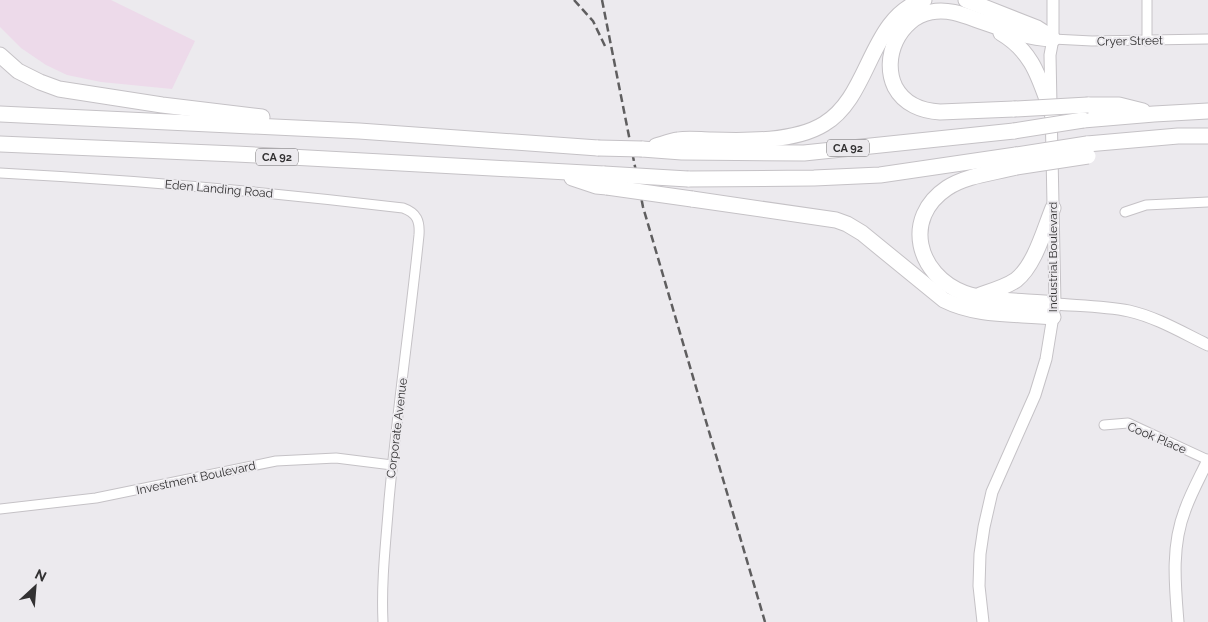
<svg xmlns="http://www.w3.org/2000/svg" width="1208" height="622" font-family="Raleway,sans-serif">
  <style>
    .commercial { fill: #eddaea }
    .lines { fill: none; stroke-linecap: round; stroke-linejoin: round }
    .street-casing { stroke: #c5c2c6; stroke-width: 11 }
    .secondary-casing { stroke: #c5c2c6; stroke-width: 13 }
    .highway-casing { stroke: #c5c2c6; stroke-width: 17 }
    .street { stroke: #fff; stroke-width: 9 }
    .secondary { stroke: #fff; stroke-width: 11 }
    .highway { stroke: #fff; stroke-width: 15 }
    .rail { stroke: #5f5e5f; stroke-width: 2.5; stroke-dasharray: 8 4; stroke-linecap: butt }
    .highway-bridge-casing { stroke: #c5c2c6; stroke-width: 17; stroke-linecap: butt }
    .highway-bridge { stroke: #fff; stroke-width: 15 }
    .labels { text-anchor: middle; stroke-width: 4; stroke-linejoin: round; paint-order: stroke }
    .shield { fill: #eceaee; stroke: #6a686a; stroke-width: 1 }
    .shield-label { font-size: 11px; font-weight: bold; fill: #323132 }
    .street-label { font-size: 12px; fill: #323132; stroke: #eceaee }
  </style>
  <rect width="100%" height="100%" fill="#eceaee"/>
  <path class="commercial" d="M0,0H111L195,41L172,89L101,82L67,75L46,65L21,48L0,27Z"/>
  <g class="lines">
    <g class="street-casing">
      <g id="street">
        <path d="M1053,39L1092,41L1208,39"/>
        <path d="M1147,41V0"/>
        <path d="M0,173C135,180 269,192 403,208C417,213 420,221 419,235C410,323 397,412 389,500C386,541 381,581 383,622"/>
        <path d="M1125,212L1146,205L1208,202"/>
        <path d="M1104,425L1128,423L1208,460"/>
        <path d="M0,509L96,498L276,461L336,458L392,465"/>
      </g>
    </g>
    <g class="secondary-casing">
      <g id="secondary">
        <path d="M1055,304C1080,306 1105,306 1129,311C1156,317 1183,333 1208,345"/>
        <path d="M983,622L979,586L980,554L984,527L992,492L1035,395L1046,359L1055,304L1050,55L1053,39V0"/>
        <path d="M1178,622C1175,585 1171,546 1185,510C1191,493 1200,477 1208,460"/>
      </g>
    </g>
    <g class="highway-casing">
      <g id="highway">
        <path d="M966,0L1037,28L1048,35"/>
        <path d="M1001,33C1035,53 1040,82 1053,116"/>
        <path d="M0,55L18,71L40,82L59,89L162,105L262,117"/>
        <path d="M1088,105H1119L1143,111"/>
        <path d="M1014,109L940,112C922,111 904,104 895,87C881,58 899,18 931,12C949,8 966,16 983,22C1006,30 1029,38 1053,39"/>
        <path d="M0,114L359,131L598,148"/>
        <path d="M1083,120L1154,114L1208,111"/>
        <path d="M0,144L236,154L604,174"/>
        <path d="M1087,144L1178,136H1208"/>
        <path d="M656,146C663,144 671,141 678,140C689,138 701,140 712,140C746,141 795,142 824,124C871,96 869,17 924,0"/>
        <path d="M642,149L682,152L804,153L1014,131"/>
        <path d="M1016,167C994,173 967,175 947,188C902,218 917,275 964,293C987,302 1030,301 1055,304"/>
        <path d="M572,178L596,186L607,187"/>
        <path d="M688,179L814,178L880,175L1016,155"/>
        <path d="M692,199L836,220L847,224L862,233L944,300C978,317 1016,313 1053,317"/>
        <path d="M980,295C992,291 1006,287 1016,280C1035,265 1044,230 1053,208"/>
      </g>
    </g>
    <use href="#street" class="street"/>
    <use href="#secondary" class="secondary"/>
    <use href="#highway" class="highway"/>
    <g class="rail">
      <path d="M574,0L593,21L605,46"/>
      <path d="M602,0L643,207L765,622"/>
    </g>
    <g class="highway-bridge-casing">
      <g id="highway-bridge">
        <path d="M1014,109L1088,105"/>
        <path d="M1014,131L1083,120"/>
        <path d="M598,148L642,149"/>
        <path d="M1016,155L1087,144"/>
        <path d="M1016,167L1088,156"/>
        <path d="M604,174L688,179"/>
        <path d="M607,187L692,199"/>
      </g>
    </g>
    <use href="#highway-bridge" class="highway-bridge"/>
  </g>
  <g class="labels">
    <g class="shield">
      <rect x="827" y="139.5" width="42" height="17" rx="4"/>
      <rect x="256" y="148.5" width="42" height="17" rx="4"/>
    </g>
    <g class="shield-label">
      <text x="848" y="152">CA 92</text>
      <text x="277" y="161">CA 92</text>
    </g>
    <g class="street-label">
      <text transform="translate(1130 41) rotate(-1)" y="4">Cryer Street</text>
      <text transform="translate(219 189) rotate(5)" y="4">Eden Landing Road</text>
      <text transform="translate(1053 257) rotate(-90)" y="4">Industrial Boulevard</text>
      <text transform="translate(397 428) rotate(-83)" y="4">Corporate Avenue</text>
      <text transform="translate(1157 438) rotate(23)" y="4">Cook Place</text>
      <text transform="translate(196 478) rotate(-12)" y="4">Investment Boulevard</text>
    </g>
  </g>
  <g transform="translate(35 587) rotate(26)" stroke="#eceaee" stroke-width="4" paint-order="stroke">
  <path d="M0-4L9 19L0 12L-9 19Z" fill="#323132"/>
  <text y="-8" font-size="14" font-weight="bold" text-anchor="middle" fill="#323132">N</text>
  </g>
</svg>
